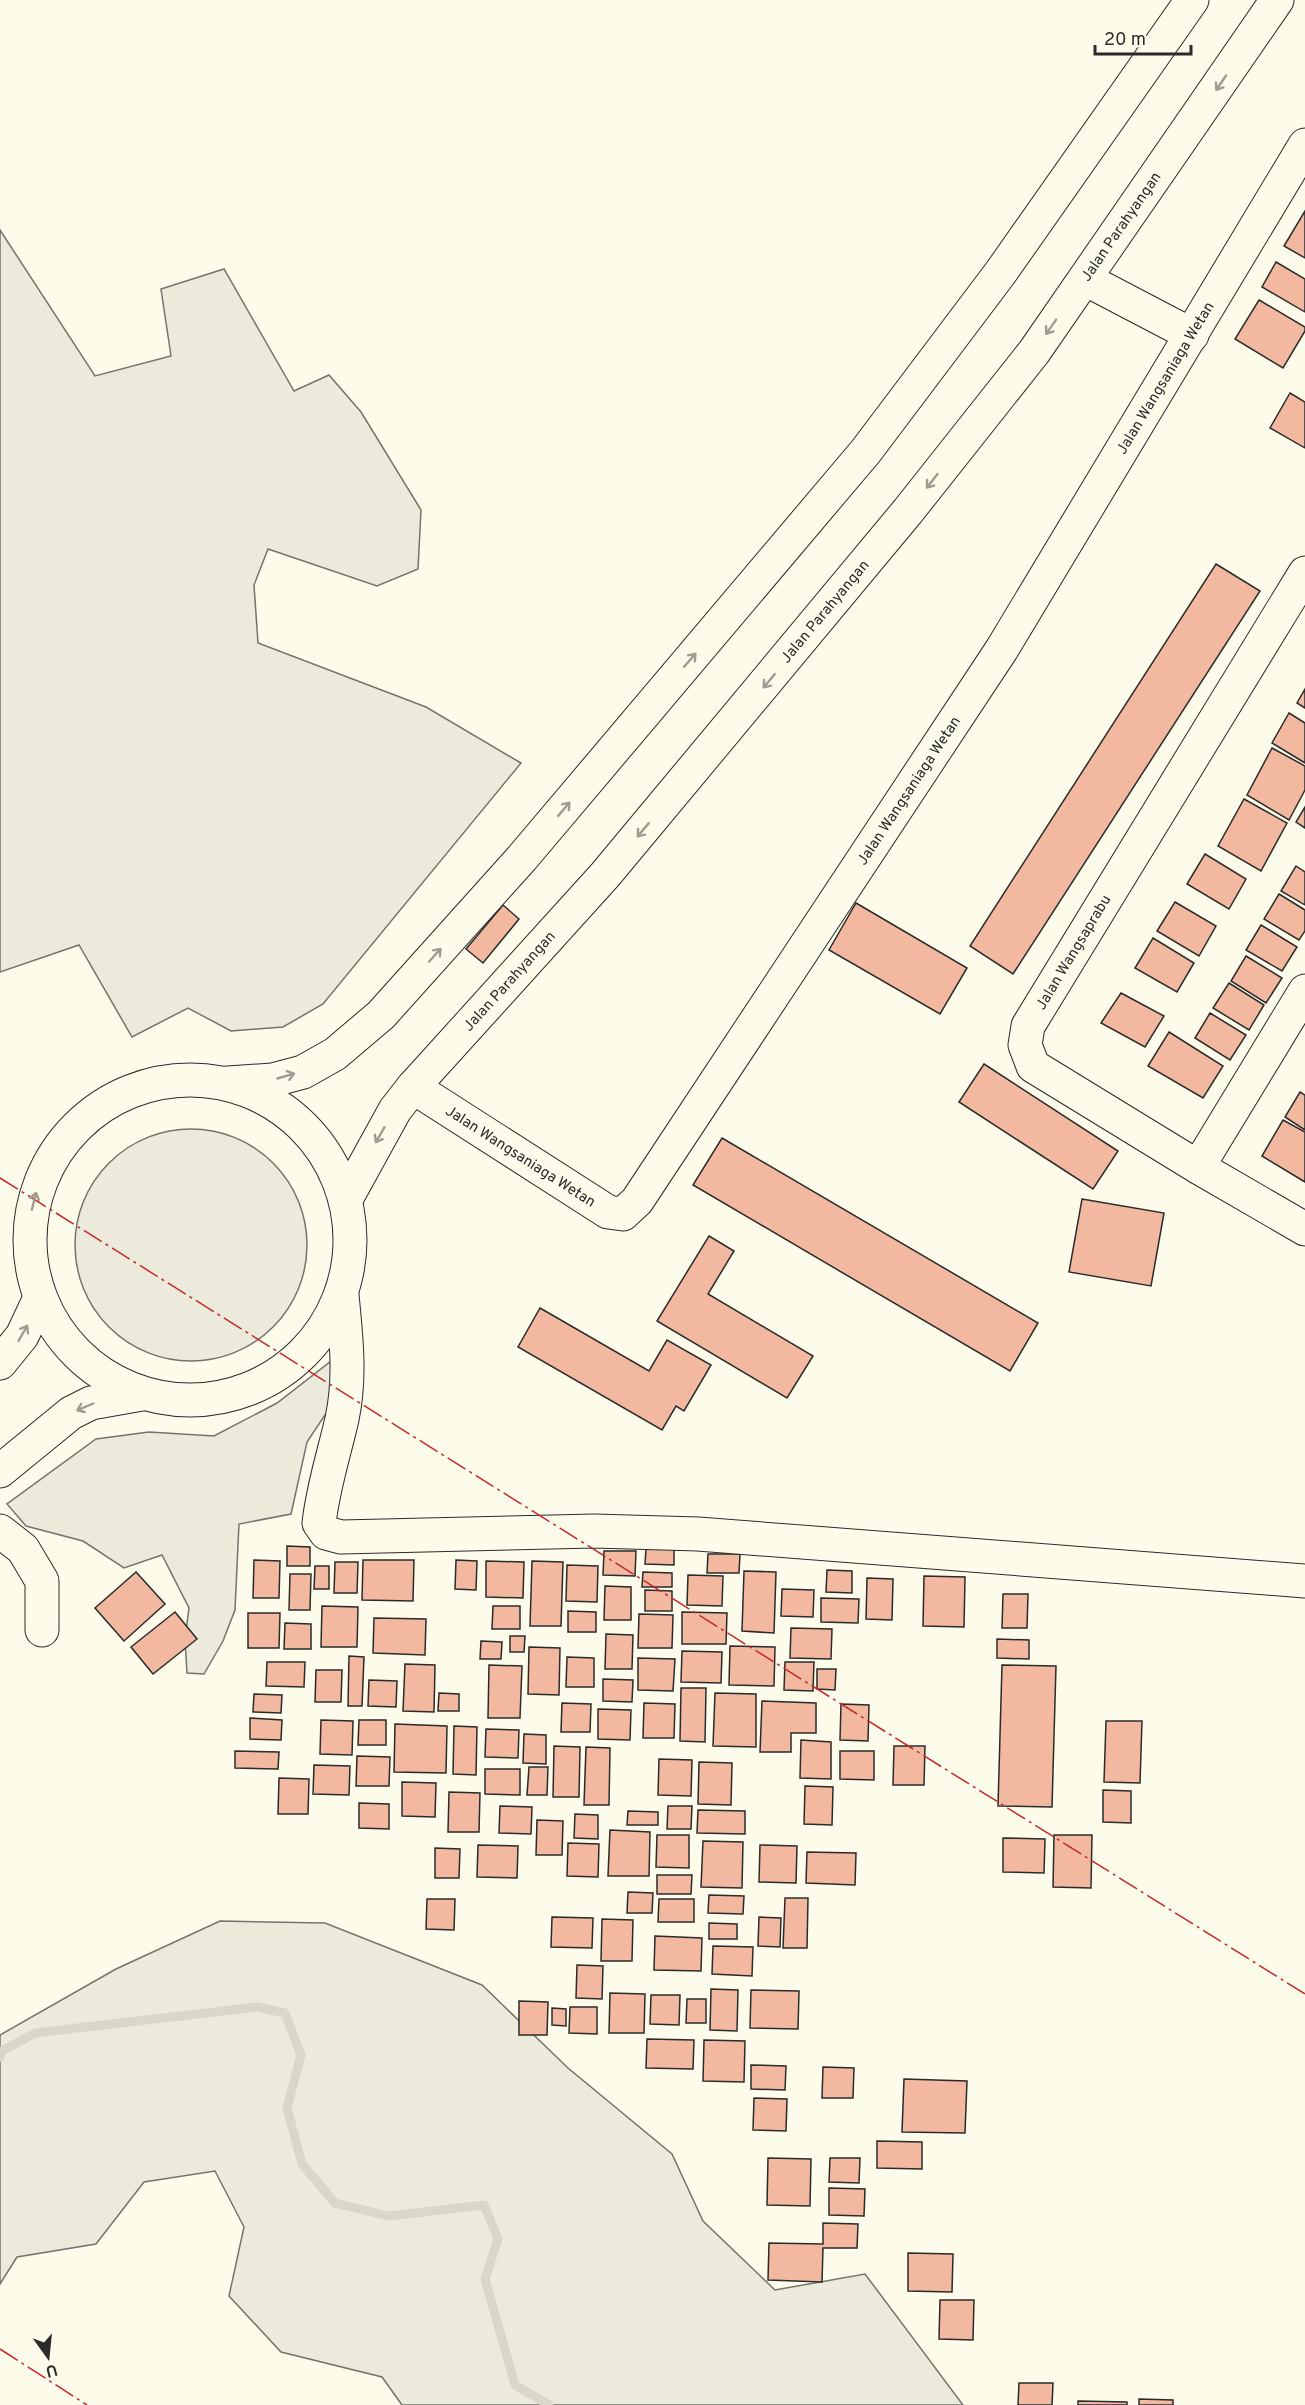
<svg xmlns="http://www.w3.org/2000/svg" width="1305" height="2405" font-family="Overpass,sans-serif">
  <style>
    .green { fill: #ecebdb; stroke: #74746e; stroke-width: 1.5 }
    .lines { fill: none; stroke-linecap: round; stroke-linejoin: round }
    .stream { stroke: #d8d7c9; stroke-width: 9 }
    .building { fill: #f2b8a0; stroke: #2b2b2b; stroke-width: 1.5 }
    .minor-casing { stroke: #2b2b2b; stroke-width: 35 }
    .major-casing { stroke: #2b2b2b; stroke-width: 35 }
    .minor { stroke: #fdfbea; stroke-width: 33 }
    .major { stroke: #fdfbea; stroke-width: 33 }
    .power { stroke: #c62828; stroke-width: 1.5; stroke-dasharray: 21 4.5 3 4.5; stroke-linecap: butt }
    .oneway { stroke: #9e9d94 }
    .labels { text-anchor: middle; stroke-width: 4.5; stroke-linejoin: round; paint-order: stroke }
    .street-label { font-size: 15px; fill: #2b2b2b; stroke: #fdfbea }
  </style>
  <rect width="100%" height="100%" fill="#fdfbea"/>
  <g class="green">
    <path d="M0,230L95,376L171,356L161,289L224,269L294,391L329,375L361,412L421,510L418,569L377,586L268,549L254,585L258,643L426,707L521,763L323,1004L283,1027L231,1031L188,1008L132,1037L79,945L0,972Z"/>
    <circle cx="191" cy="1245" r="116"/>
    <path d="M330,1362L337,1375L331,1406L307,1442L291,1514L239,1524L235,1610L223,1641L204,1674L187,1673L185,1639L189,1608L162,1555L124,1568L83,1541L26,1526L7,1504L96,1439L149,1432L214,1436L277,1403Z"/>
    <path d="M220,1921L325,1923L482,1985L568,2068L672,2154L703,2221L775,2290L865,2274L963,2405H402L382,2377L281,2352L229,2296L244,2227L215,2171L144,2182L96,2244L17,2257L0,2284V2035L116,1969Z"/>
  </g>
  <g class="lines">
    <path class="stream" d="M0,2057L2,2051L35,2033L257,2007L285,2013L301,2055L287,2108L302,2164L335,2203L389,2216L484,2205L498,2239L485,2279L515,2385L549,2405"/>
  </g>
  <g class="building">
    <path d="M1305,211V258L1284,246Z"/>
    <path d="M1276,262L1305,279V312L1262,287Z"/>
    <path d="M1259,300L1305,327V331L1283,368L1235,339Z"/>
    <path d="M1290,393L1305,402V448L1270,428Z"/>
    <path d="M1216,564L1260,591L1013,974L970,946Z"/>
    <path d="M1305,689V708L1297,703Z"/>
    <path d="M1289,713L1305,723V763L1272,743Z"/>
    <path d="M1272,748L1305,766V790L1289,820L1247,795Z"/>
    <path d="M1244,799L1287,823L1261,871L1218,846Z"/>
    <path d="M1305,807V828L1296,822Z"/>
    <path d="M1205,854L1246,879L1229,909L1187,884Z"/>
    <path d="M1296,866L1305,872V905L1281,891Z"/>
    <path d="M1279,894L1305,910V931L1299,940L1264,919Z"/>
    <path d="M1175,902L1216,926L1199,956L1157,931Z"/>
    <path d="M856,903L967,968L940,1014L829,950Z"/>
    <path d="M503,905L519,919L483,963L466,949Z"/>
    <path d="M1261,925L1297,947L1282,971L1246,950Z"/>
    <path d="M1153,938L1194,963L1177,992L1135,968Z"/>
    <path d="M1246,956L1282,978L1266,1003L1231,981Z"/>
    <path d="M1229,983L1264,1005L1249,1030L1213,1008Z"/>
    <path d="M1121,993L1164,1016L1145,1047L1101,1023Z"/>
    <path d="M1210,1013L1246,1035L1230,1060L1195,1038Z"/>
    <path d="M1169,1032L1223,1066L1203,1098L1148,1066Z"/>
    <path d="M984,1064L1118,1151L1093,1189L959,1102Z"/>
    <path d="M1300,1092L1305,1095V1130L1285,1117Z"/>
    <path d="M1283,1120L1305,1132V1182L1262,1156Z"/>
    <path d="M722,1138L1038,1323L1010,1371L693,1185Z"/>
    <path d="M1082,1199L1164,1213L1151,1286L1069,1272Z"/>
    <path d="M709,1236L734,1251L708,1294L813,1356L787,1398L657,1321Z"/>
    <path d="M540,1308L649,1371L667,1340L711,1365L684,1411L676,1406L662,1430L518,1347Z"/>
    <path d="M287,1546L310,1547V1566H287Z"/>
    <path d="M646,1549H674V1565L645,1564Z"/>
    <path d="M604,1551H636L635,1576L603,1575Z"/>
    <path d="M708,1554H740L739,1573H707Z"/>
    <path d="M254,1560L280,1561L279,1598H253Z"/>
    <path d="M363,1560H414L413,1601L362,1600Z"/>
    <path d="M456,1560L477,1561L476,1590L455,1589Z"/>
    <path d="M486,1561L524,1562L523,1598L486,1597Z"/>
    <path d="M532,1561L563,1562L561,1626H530Z"/>
    <path d="M335,1562H358L357,1593H334Z"/>
    <path d="M567,1565L598,1566L597,1602L566,1601Z"/>
    <path d="M315,1566H329V1589H314Z"/>
    <path d="M827,1570L852,1571V1593L826,1592Z"/>
    <path d="M744,1571L776,1572L774,1633L742,1631Z"/>
    <path d="M136,1572L165,1604L124,1641L95,1608Z"/>
    <path d="M643,1572L672,1573V1587H642Z"/>
    <path d="M290,1574H311L310,1610H289Z"/>
    <path d="M688,1575L723,1576L722,1606L687,1605Z"/>
    <path d="M924,1576L965,1577L964,1627L923,1626Z"/>
    <path d="M867,1578L893,1579L892,1620L866,1619Z"/>
    <path d="M605,1586L631,1587V1620H604Z"/>
    <path d="M782,1589L814,1590L813,1617L781,1616Z"/>
    <path d="M645,1590L672,1591V1611H645Z"/>
    <path d="M1003,1594H1028L1027,1628H1002Z"/>
    <path d="M821,1598L859,1599L858,1623L821,1622Z"/>
    <path d="M322,1606L358,1607L357,1647H321Z"/>
    <path d="M493,1606H520V1629H492Z"/>
    <path d="M568,1611L596,1612V1632H568Z"/>
    <path d="M175,1612L197,1639L153,1674L131,1647Z"/>
    <path d="M682,1612L727,1613L726,1644H682Z"/>
    <path d="M248,1613H280L279,1648H248Z"/>
    <path d="M639,1614L673,1615L672,1648H638Z"/>
    <path d="M374,1618L426,1619L425,1655L373,1653Z"/>
    <path d="M285,1623L311,1624V1649H284Z"/>
    <path d="M791,1628L832,1629L831,1659L790,1658Z"/>
    <path d="M606,1634L633,1635L632,1669H605Z"/>
    <path d="M510,1636H525L524,1652H510Z"/>
    <path d="M997,1639L1029,1640V1659L997,1658Z"/>
    <path d="M481,1641L502,1642L501,1659H480Z"/>
    <path d="M730,1646L775,1647L774,1686L729,1685Z"/>
    <path d="M529,1647L560,1648L559,1695L528,1694Z"/>
    <path d="M682,1651L722,1652L721,1683L681,1682Z"/>
    <path d="M349,1656L364,1657L362,1706H348Z"/>
    <path d="M567,1657L594,1658V1687H566Z"/>
    <path d="M638,1658L675,1659L673,1691L638,1690Z"/>
    <path d="M267,1662H305L304,1687L266,1686Z"/>
    <path d="M785,1662H814L813,1691L784,1690Z"/>
    <path d="M405,1664L435,1665L434,1712L403,1711Z"/>
    <path d="M489,1665L522,1666L520,1718H488Z"/>
    <path d="M1002,1665L1056,1666L1052,1807L998,1806Z"/>
    <path d="M817,1669H836L835,1690L817,1689Z"/>
    <path d="M316,1670H342L341,1702H315Z"/>
    <path d="M603,1679L633,1680L632,1702L603,1701Z"/>
    <path d="M369,1680L397,1681L396,1707L368,1706Z"/>
    <path d="M681,1688H706L705,1742L680,1741Z"/>
    <path d="M439,1693L459,1694V1711H438Z"/>
    <path d="M715,1693L756,1694V1747L713,1746Z"/>
    <path d="M254,1694L282,1695L281,1713L253,1712Z"/>
    <path d="M762,1701L816,1703V1733H791V1752H760Z"/>
    <path d="M562,1703L591,1704L590,1732H561Z"/>
    <path d="M644,1703L675,1704L674,1738H643Z"/>
    <path d="M841,1704L869,1705L868,1741L840,1740Z"/>
    <path d="M598,1709L631,1710L630,1740L598,1739Z"/>
    <path d="M250,1718L282,1720L281,1740L250,1739Z"/>
    <path d="M321,1720L353,1721L352,1755L320,1754Z"/>
    <path d="M359,1720H386V1745H358Z"/>
    <path d="M1106,1721H1142L1140,1783L1104,1782Z"/>
    <path d="M395,1724L447,1726L446,1773L394,1772Z"/>
    <path d="M454,1726L477,1727L476,1775L453,1774Z"/>
    <path d="M486,1729L519,1730L518,1758L485,1757Z"/>
    <path d="M524,1734L546,1735V1764L523,1763Z"/>
    <path d="M801,1740L831,1742V1779L800,1778Z"/>
    <path d="M554,1746L580,1747L579,1797H553Z"/>
    <path d="M894,1746H925L924,1785H893Z"/>
    <path d="M586,1747L610,1748L609,1805H584Z"/>
    <path d="M235,1751L279,1752L278,1769L235,1768Z"/>
    <path d="M840,1751H874V1780L840,1779Z"/>
    <path d="M357,1756L390,1757L389,1786H356Z"/>
    <path d="M659,1759L692,1760L691,1796L658,1795Z"/>
    <path d="M699,1762L732,1763L731,1805L698,1804Z"/>
    <path d="M314,1765L350,1766L349,1795L313,1794Z"/>
    <path d="M529,1767H548L547,1795H527Z"/>
    <path d="M485,1769H520V1795L485,1794Z"/>
    <path d="M279,1778L309,1779L308,1814H278Z"/>
    <path d="M402,1782L436,1783L435,1817L402,1816Z"/>
    <path d="M805,1786L833,1787L832,1825L804,1824Z"/>
    <path d="M1103,1790L1131,1791V1823L1103,1822Z"/>
    <path d="M449,1792L480,1793L479,1832H448Z"/>
    <path d="M359,1803L389,1804V1829L359,1828Z"/>
    <path d="M500,1806L532,1807L531,1834L499,1833Z"/>
    <path d="M668,1806H692L691,1829H667Z"/>
    <path d="M698,1810L745,1811V1834L697,1833Z"/>
    <path d="M628,1811L658,1812V1825H627Z"/>
    <path d="M575,1814L598,1815V1839L574,1838Z"/>
    <path d="M537,1820L563,1821L562,1855H536Z"/>
    <path d="M610,1830L650,1832L649,1876H608Z"/>
    <path d="M657,1835H689V1868L656,1867Z"/>
    <path d="M1054,1835H1092L1091,1888L1053,1887Z"/>
    <path d="M1003,1838L1045,1839L1044,1873L1003,1872Z"/>
    <path d="M703,1841L743,1842L742,1888L701,1887Z"/>
    <path d="M568,1843L599,1844L598,1877L567,1876Z"/>
    <path d="M478,1845L518,1846L517,1878L477,1877Z"/>
    <path d="M760,1845L797,1846L796,1883L759,1882Z"/>
    <path d="M435,1848L460,1849L459,1878H435Z"/>
    <path d="M807,1852L856,1853L855,1885L806,1883Z"/>
    <path d="M657,1875H692L691,1894H657Z"/>
    <path d="M628,1892L653,1893L652,1913H627Z"/>
    <path d="M709,1895L744,1896L743,1914L708,1913Z"/>
    <path d="M785,1898H808L807,1948H783Z"/>
    <path d="M427,1899H455L454,1930L426,1929Z"/>
    <path d="M659,1899H694V1922H658Z"/>
    <path d="M552,1917L593,1918L592,1948L551,1947Z"/>
    <path d="M759,1917L781,1918L780,1947L758,1946Z"/>
    <path d="M602,1919L633,1920L632,1961H601Z"/>
    <path d="M709,1923L737,1924V1939H709Z"/>
    <path d="M655,1936L702,1938L701,1971L654,1970Z"/>
    <path d="M713,1946L753,1947L752,1976L712,1974Z"/>
    <path d="M577,1965L603,1966L602,1999L576,1998Z"/>
    <path d="M711,1989L738,1990L737,2031L710,2030Z"/>
    <path d="M751,1990L799,1991L798,2029L750,2028Z"/>
    <path d="M610,1993L645,1994L644,2033H609Z"/>
    <path d="M651,1995H680L679,2025L650,2024Z"/>
    <path d="M687,1999H706V2023H686Z"/>
    <path d="M519,2001L548,2002L547,2035H519Z"/>
    <path d="M570,2007H597V2034L569,2033Z"/>
    <path d="M552,2008L566,2009V2026L552,2025Z"/>
    <path d="M647,2039L694,2040L693,2069L646,2068Z"/>
    <path d="M704,2040L745,2041L744,2082L703,2081Z"/>
    <path d="M751,2065L786,2066L785,2090L751,2089Z"/>
    <path d="M823,2067L854,2068L853,2098H822Z"/>
    <path d="M904,2079L967,2081L965,2133L902,2132Z"/>
    <path d="M754,2098L787,2099L786,2131L753,2130Z"/>
    <path d="M877,2141L922,2142V2169L877,2168Z"/>
    <path d="M768,2158L811,2159L810,2206L767,2205Z"/>
    <path d="M830,2158H860L859,2183L829,2182Z"/>
    <path d="M829,2188L865,2189L864,2216L829,2215Z"/>
    <path d="M823,2223L858,2224L857,2248H823L822,2282L768,2280L769,2243L823,2244Z"/>
    <path d="M908,2253L953,2254L952,2292L908,2291Z"/>
    <path d="M940,2300H974L973,2340L939,2339Z"/>
    <path d="M1019,2383H1053L1052,2405H1018Z"/>
    <path d="M1139,2399L1173,2400V2405H1139Z"/>
    <path d="M1078,2401L1127,2402V2405H1078Z"/>
  </g>
  <g class="lines">
    <g class="minor-casing">
      <g id="minor">
        <path d="M1085,279L1192,335"/>
        <path d="M1305,573L1028,1026L1025,1045L1033,1066L1198,1167L1305,1229"/>
        <path id="s1" d="M413,1087L608,1212L623,1214L637,1201L1002,649L1305,145"/>
        <path d="M1198,1167L1305,991"/>
        <path d="M342,1295C346,1336 351,1377 342,1419C334,1454 323,1487 319,1523L326,1533L341,1537L594,1531L698,1534L1305,1581"/>
        <path d="M0,1531L23,1549L42,1581V1630"/>
      </g>
    </g>
    <g class="major-casing">
      <g id="major">
        <circle cx="190" cy="1240" r="160"/>
        <path d="M228,1083L273,1080L303,1072L335,1054L381,1015L522,858L866,451L1001,272L1192,0"/>
        <path id="s2" d="M346,1199L395,1110L413,1087L605,875L908,511L1034,352L1277,0"/>
        <path d="M0,1363L22,1336L39,1300"/>
        <path d="M0,1471L71,1413L91,1403L142,1394"/>
      </g>
    </g>
    <use href="#minor" class="minor"/>
    <use href="#major" class="major"/>
    <g class="power">
      <path d="M0,1178L1305,1994"/>
      <path d="M0,2349L87,2405"/>
    </g>
  </g>
  <defs><path id="oneway-shaft" d="M-6 0H5M1.5-3L5.5 0L1.5 3" fill="none" stroke-width="1.6" stroke-linecap="round" stroke-linejoin="round" transform="scale(1.5)"/></defs>
  <g class="oneway">
    <use href="#oneway-shaft" transform="translate(1221 83) rotate(124)"/>
    <use href="#oneway-shaft" transform="translate(1051 327) rotate(125)"/>
    <use href="#oneway-shaft" transform="translate(932 481) rotate(128)"/>
    <use href="#oneway-shaft" transform="translate(690 660) rotate(-49)"/>
    <use href="#oneway-shaft" transform="translate(769 681) rotate(130)"/>
    <use href="#oneway-shaft" transform="translate(564 809) rotate(-50)"/>
    <use href="#oneway-shaft" transform="translate(643 830) rotate(130)"/>
    <use href="#oneway-shaft" transform="translate(435 955) rotate(-48)"/>
    <use href="#oneway-shaft" transform="translate(286 1076) rotate(-16)"/>
    <use href="#oneway-shaft" transform="translate(380 1135) rotate(120)"/>
    <use href="#oneway-shaft" transform="translate(34 1201) rotate(-76)"/>
    <use href="#oneway-shaft" transform="translate(23 1333) rotate(-60)"/>
    <use href="#oneway-shaft" transform="translate(85 1407) rotate(157)"/>
  </g>
  <g class="labels">
    <g class="street-label">
      <text dy="5" stroke="none"><textPath href="#s2" startOffset="1246">Jalan Parahyangan</textPath></text>
      <text dy="5" stroke="none"><textPath href="#s1" startOffset="1244">Jalan Wangsaniaga Wetan</textPath></text>
      <text dy="5" stroke="none"><textPath href="#s2" startOffset="760">Jalan Parahyangan</textPath></text>
      <text dy="5" stroke="none"><textPath href="#s1" startOffset="758">Jalan Wangsaniaga Wetan</textPath></text>
      <text transform="translate(1073 952) rotate(-59)" y="5">Jalan Wangsaprabu</text>
      <text dy="5" stroke="none"><textPath href="#s2" startOffset="274">Jalan Parahyangan</textPath></text>
      <text dy="5" stroke="none"><textPath href="#s1" startOffset="128">Jalan Wangsaniaga Wetan</textPath></text>
    </g>
  </g>
  <g transform="translate(48 2357) rotate(165)" stroke="#fdfbea" stroke-width="4.5" paint-order="stroke">
  <path d="M0-4.5L10 22L0 15L-10 22Z" fill="#2b2b2b"/>
  <text y="-9" font-size="16" font-weight="bold" text-anchor="middle" fill="#2b2b2b">U</text>
  </g>
  <path d="M1095 45v9h96v-9" fill="none" stroke="#2b2b2b" stroke-width="3"/>
  <text x="1104" y="45" font-size="18" fill="#2b2b2b" stroke="#fdfbea" stroke-width="4.5" paint-order="stroke">20 m</text>
</svg>
